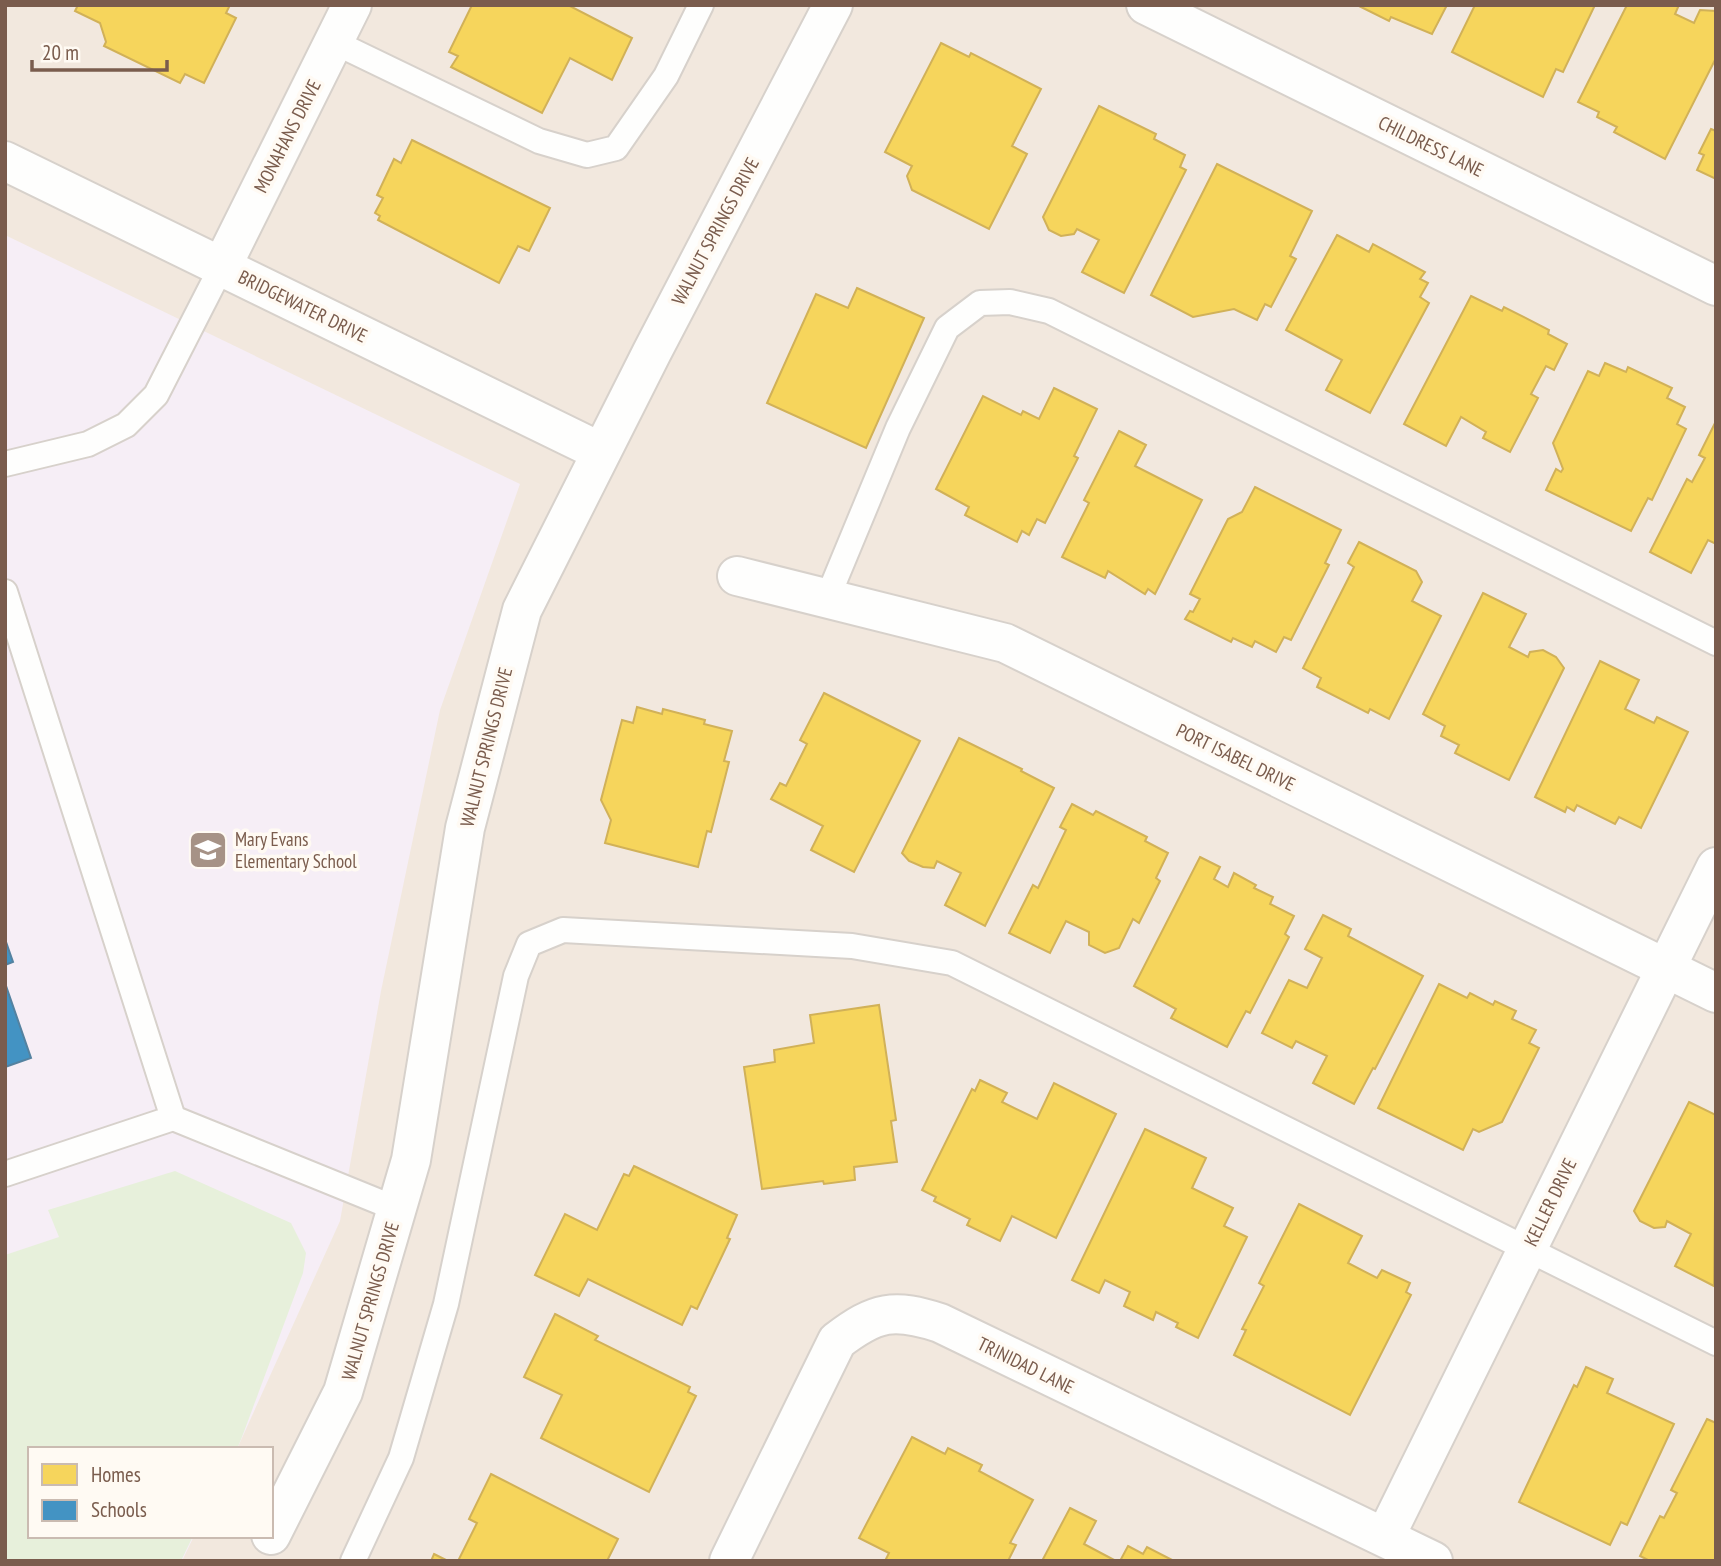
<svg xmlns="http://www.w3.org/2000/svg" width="1721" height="1566" font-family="'PT Sans Narrow',sans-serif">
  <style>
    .residential { fill: #f2e8de; fill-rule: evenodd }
    .education { fill: #f6eef6 }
    .green { fill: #e7f0db }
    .homes { fill: #f6d55c; stroke: #d1b158; stroke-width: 2 }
    .schools { fill: #4393c3; stroke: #5482a0; stroke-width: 2 }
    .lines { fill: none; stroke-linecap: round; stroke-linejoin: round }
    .service-casing { stroke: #d7d1cb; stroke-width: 28 }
    .minor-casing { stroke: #d7d1cb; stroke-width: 42 }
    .tertiary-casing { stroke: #d7d1cb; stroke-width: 42 }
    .service { stroke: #fefefd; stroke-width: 24 }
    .minor { stroke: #fefefd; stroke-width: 38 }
    .tertiary { stroke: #fefefd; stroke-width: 38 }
    .labels { text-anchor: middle; stroke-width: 7; stroke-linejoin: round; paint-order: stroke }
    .street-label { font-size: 19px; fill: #7a5c4d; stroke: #fffaf3 }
    .poi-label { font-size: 19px; fill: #7a5c4d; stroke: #fffaf3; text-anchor: start }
  </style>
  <rect width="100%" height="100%" fill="#f9f5f0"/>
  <path class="residential" d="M5,5H1716V1561H5ZM30,1449H271V1536H30Z"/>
  <path class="education" d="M5,235L520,484L440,710L381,991L340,1221L237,1449H30V1536H194L182,1561H5Z"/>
  <path class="green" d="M175,1171L291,1223L306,1253L303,1273L242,1437L237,1449H30V1536H193L181,1561H5V1255L59,1237L48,1210Z"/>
  <g class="homes">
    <path d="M78,5H230L226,13L236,18L204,83L185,74L180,83L104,46L106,42L100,23L75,11Z"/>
    <path d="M472,5H568L632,38L612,80L570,58L542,113L451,67L458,56L449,52Z"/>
    <path d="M1357,5H1447L1432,34L1391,17L1389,21Z"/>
    <path d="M1475,5H1595L1563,72L1556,69L1543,97L1452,52Z"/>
    <path d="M1627,5H1679L1675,14L1694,23L1700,10L1716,11V58L1665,159L1614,132L1617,127L1597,117L1599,112L1578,102Z"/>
    <path d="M941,43L969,57L971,53L1041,89L1012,146L1027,154L989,229L912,190L907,176L912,166L885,152Z"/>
    <path d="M1099,106L1156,134L1154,139L1185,155L1180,167L1186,170L1124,293L1082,272L1099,240L1077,229L1074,234L1061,236L1049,230L1043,217Z"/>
    <path d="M1711,129L1716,131V179L1697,170L1704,155L1699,153Z"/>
    <path d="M412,140L550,208L529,251L518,246L499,283L378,220L380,216L375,213L383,198L377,195L394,159L401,163Z"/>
    <path d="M1217,164L1312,211L1290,256L1296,259L1271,307L1265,304L1257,320L1234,309L1193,317L1151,295Z"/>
    <path d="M1337,235L1369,252L1373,244L1425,272L1420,279L1428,283L1420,297L1429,303L1370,413L1326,390L1342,360L1286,330Z"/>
    <path d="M857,288L924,318L866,448L767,403L816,294L848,308Z"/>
    <path d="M1471,296L1502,311L1504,307L1549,330L1548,334L1567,344L1554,370L1546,366L1531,394L1538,398L1510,452L1483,438L1486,432L1461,417L1446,446L1404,424Z"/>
    <path d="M1605,363L1626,372L1628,367L1672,388L1667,398L1685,407L1677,424L1686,429L1652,500L1648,498L1631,531L1546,490L1556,469L1561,472L1563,469L1553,443L1588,371L1599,376Z"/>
    <path d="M1054,388L1097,409L1074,456L1078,458L1045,523L1037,519L1029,535L1022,531L1017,542L965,515L969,507L936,489L983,396L1021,415L1023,411L1039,419Z"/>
    <path d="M1716,421V544L1708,540L1691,573L1650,552L1687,479L1692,482L1705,458L1699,455Z"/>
    <path d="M1119,431L1146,445L1135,466L1202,500L1155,594L1148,589L1145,594L1108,571L1105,578L1062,557L1089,503L1084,500Z"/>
    <path d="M1255,487L1341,530L1325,563L1329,565L1291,640L1284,637L1276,652L1255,641L1252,647L1233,638L1231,642L1185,619L1190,611L1193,612L1200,599L1190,594L1228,519L1242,512Z"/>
    <path d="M1359,542L1416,571L1422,582L1412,601L1441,616L1389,719L1370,709L1368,713L1317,687L1321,678L1303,668L1354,567L1348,563Z"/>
    <path d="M1483,593L1526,614L1509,647L1528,657L1530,652L1543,650L1556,657L1564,668L1509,780L1455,753L1459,745L1441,736L1445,726L1423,714Z"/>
    <path d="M1600,661L1639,680L1625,709L1654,723L1657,717L1688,732L1641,828L1619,817L1615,824L1577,805L1574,811L1567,807L1565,812L1535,797Z"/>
    <path d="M824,693L920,741L854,872L811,850L823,826L771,799L780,783L786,786L807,744L800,740Z"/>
    <path d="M637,707L662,714L663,709L705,720L704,724L732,731L724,761L729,762L711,832L707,831L698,867L605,843L611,820L601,800L622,720L633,723Z"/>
    <path d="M959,738L1022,769L1021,771L1054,788L985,926L945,905L961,873L937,861L934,868L923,867L909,861L902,853Z"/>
    <path d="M1072,804L1093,815L1096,811L1147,837L1145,841L1168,853L1156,878L1160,881L1139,923L1133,919L1119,948L1105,953L1089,945V932L1066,921L1050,953L1009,933L1033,885L1038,888L1066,830L1060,827Z"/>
    <path d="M1200,857L1220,867L1214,879L1228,887L1234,873L1256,885L1254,888L1273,897L1270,904L1294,916L1285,934L1289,937L1250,1013L1246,1011L1227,1047L1171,1018L1176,1009L1134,986Z"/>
    <path d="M1323,915L1351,929L1348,936L1423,976L1375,1069L1373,1068L1354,1104L1313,1083L1327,1056L1296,1041L1292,1048L1262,1033L1289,980L1307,988L1322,958L1305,949Z"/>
    <path d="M1439,984L1467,998L1470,993L1493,1005L1495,1001L1516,1011L1512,1019L1536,1030L1529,1043L1539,1048L1502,1122L1479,1132L1473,1129L1463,1150L1378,1108Z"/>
    <path d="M879,1005L896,1120L891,1121L897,1162L854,1167L855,1180L824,1184L823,1181L762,1189L744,1067L775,1062L774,1050L814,1043L810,1015Z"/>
    <path d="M980,1080L1007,1093L1002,1102L1037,1119L1054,1083L1116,1114L1056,1238L1012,1216L1000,1241L967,1225L970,1219L934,1201L936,1197L922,1190L972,1089L975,1091Z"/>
    <path d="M1689,1102L1716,1115L1714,1286L1675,1266L1691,1234L1667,1221L1665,1227L1654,1228L1640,1221L1634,1211Z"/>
    <path d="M1145,1129L1206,1158L1192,1188L1233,1208L1224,1226L1247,1237L1198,1338L1176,1327L1178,1323L1156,1312L1153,1320L1124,1306L1130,1292L1105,1280L1099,1293L1072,1280Z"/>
    <path d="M634,1166L737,1215L727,1238L730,1239L697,1309L691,1306L682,1325L588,1279L579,1296L535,1275L565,1214L597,1230L624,1174L629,1176Z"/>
    <path d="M1299,1204L1362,1236L1348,1263L1377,1278L1382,1270L1410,1283L1406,1292L1411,1295L1350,1415L1234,1355L1246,1330L1242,1329L1264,1286L1259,1283Z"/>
    <path d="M555,1314L598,1336L595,1340L690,1387L688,1392L696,1396L649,1492L541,1438L562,1395L524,1377Z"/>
    <path d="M1586,1367L1613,1379L1607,1393L1674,1424L1627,1525L1621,1522L1610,1545L1519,1502L1574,1385L1577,1387Z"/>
    <path d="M1707,1419L1716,1423V1561H1650L1640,1556L1660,1516L1664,1518L1677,1493L1671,1490Z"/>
    <path d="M912,1437L945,1454L948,1448L982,1465L979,1471L1033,1500L1010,1543L1016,1545L1008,1561H885L889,1553L859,1538Z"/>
    <path d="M491,1474L618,1539L607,1561H458L477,1523L469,1519Z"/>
    <path d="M1070,1508L1096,1521L1084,1544L1116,1561H1042Z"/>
    <path d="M1128,1546L1143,1554L1147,1547L1174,1561H1120Z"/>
    <path d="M434,1554L448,1561H431Z"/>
  </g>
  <g class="schools">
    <path d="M5,939L13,962L5,965Z"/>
    <path d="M5,983L31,1058L5,1067Z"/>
  </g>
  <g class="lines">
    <g class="service-casing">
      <g id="service">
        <path d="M334,42L539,141L587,155L616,148L666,76L701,5"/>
        <path d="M5,464L88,444L126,425L156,395L222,266"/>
        <path d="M5,592L173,1118L5,1174"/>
        <path d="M827,599L898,428L947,328L980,303L1010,302L1049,311L1716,643"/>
        <path d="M173,1118L397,1209"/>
        <path d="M353,1561L401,1458L446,1304L516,976L529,944L563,930L852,946L952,963L1716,1343"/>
      </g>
    </g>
    <g class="minor-casing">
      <g id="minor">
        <path d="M1146,5L1716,286"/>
        <path d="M5,161L601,452"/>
        <path d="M222,266L352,5"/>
        <path d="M737,576L1005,643L1716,993"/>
        <path d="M1385,1537L1716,867"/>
        <path d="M729,1561L837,1341C876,1311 894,1308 940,1323L1433,1561"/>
      </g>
    </g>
    <g class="tertiary-casing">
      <path id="tertiary" d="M271,1535L343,1392L411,1160L465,828L522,610L652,352L833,5"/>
    </g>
    <use href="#service" class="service"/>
    <use href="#minor" class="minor"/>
    <use href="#tertiary" class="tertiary"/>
  </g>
  <defs>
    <g id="school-square" transform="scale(2.0125)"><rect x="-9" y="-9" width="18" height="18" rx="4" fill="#a69286" stroke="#fffaf3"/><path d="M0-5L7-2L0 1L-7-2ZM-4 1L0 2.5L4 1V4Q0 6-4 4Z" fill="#fff"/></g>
  </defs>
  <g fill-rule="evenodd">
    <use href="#school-square" x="208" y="850"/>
  </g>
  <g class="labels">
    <g class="street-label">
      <text transform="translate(287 136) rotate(-63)" y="7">MONAHANS DRIVE</text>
      <text transform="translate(1431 146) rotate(26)" y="7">CHILDRESS LANE</text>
      <text transform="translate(715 231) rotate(-62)" y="7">WALNUT SPRINGS DRIVE</text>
      <text transform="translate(303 306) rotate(26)" y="7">BRIDGEWATER DRIVE</text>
      <text transform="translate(486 747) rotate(-76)" y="7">WALNUT SPRINGS DRIVE</text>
      <text transform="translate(1236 757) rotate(26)" y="7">PORT ISABEL DRIVE</text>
      <text transform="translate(1550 1202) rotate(-64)" y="7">KELLER DRIVE</text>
      <text transform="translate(370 1301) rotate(-74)" y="7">WALNUT SPRINGS DRIVE</text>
      <text transform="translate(1026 1365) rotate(26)" y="7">TRINIDAD LANE</text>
    </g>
    <g class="poi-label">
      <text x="235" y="846">Mary Evans<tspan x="235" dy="22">Elementary School</tspan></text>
    </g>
  </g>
  <rect width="1721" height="1566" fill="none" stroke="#7a5c4d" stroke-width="14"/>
  <rect x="28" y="1447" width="245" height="91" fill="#fffaf3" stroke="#cabbb1" stroke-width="2"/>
  <rect x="42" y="1464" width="35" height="21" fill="#f6d55c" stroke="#cabbb1" stroke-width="2"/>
  <text x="91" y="1482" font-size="21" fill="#7a5c4d">Homes</text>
  <rect x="42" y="1500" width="35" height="21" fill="#4393c3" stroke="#cabbb1" stroke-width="2"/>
  <text x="91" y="1517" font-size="21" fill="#7a5c4d">Schools</text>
  <path d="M32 60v10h135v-10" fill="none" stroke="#7a5c4d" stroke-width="3.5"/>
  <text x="42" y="60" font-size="21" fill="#7a5c4d" stroke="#fffaf3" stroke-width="5" paint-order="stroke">20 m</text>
</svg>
